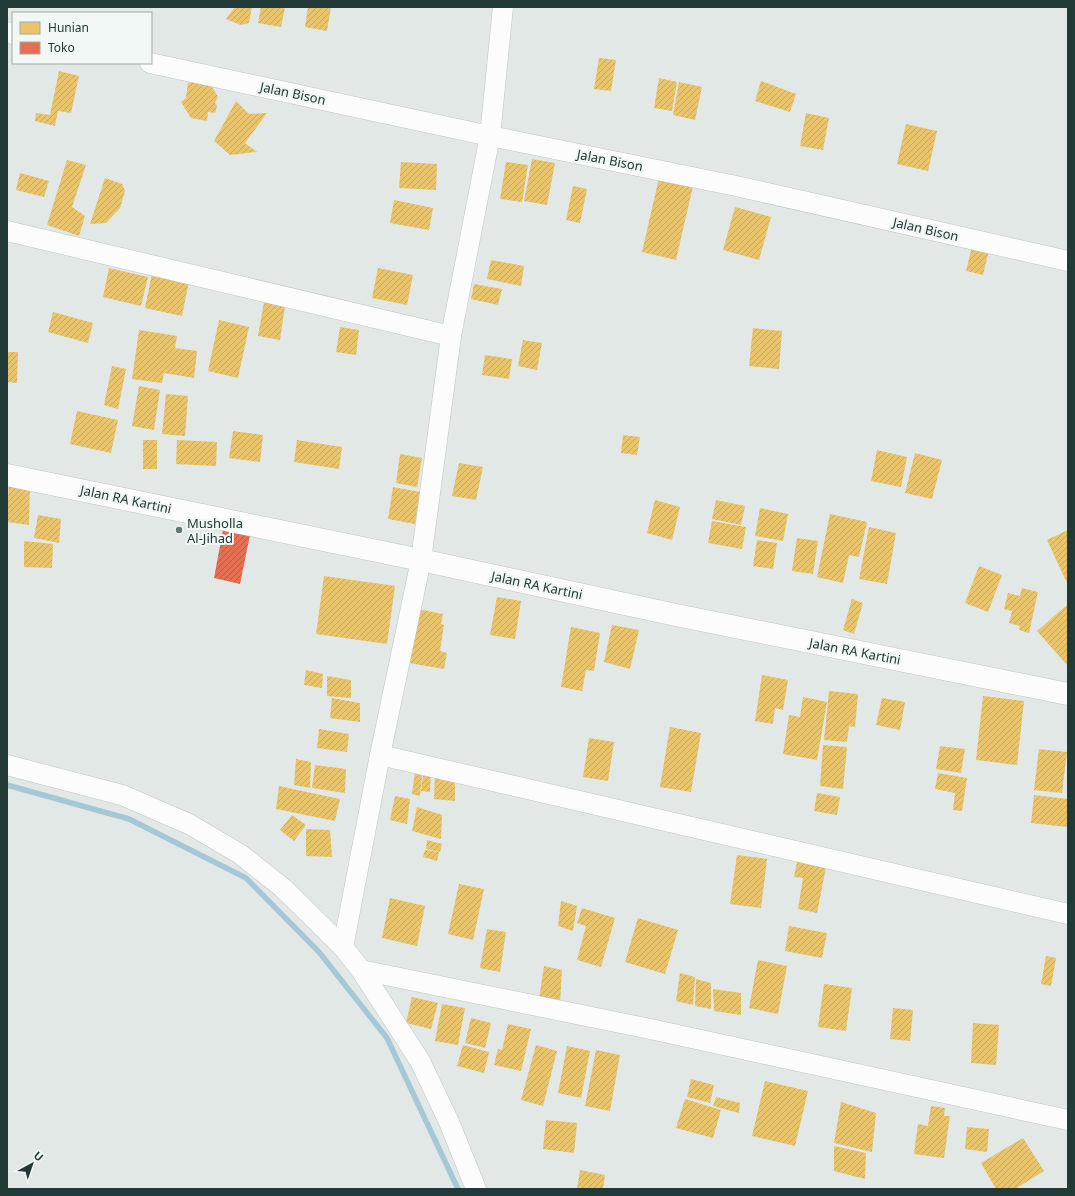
<svg xmlns="http://www.w3.org/2000/svg" width="1075" height="1196" font-family="'Noto Sans',sans-serif">
  <style>
    .homes { fill: url(#homes-hatch) }
    .shops { fill: url(#shops-hatch) }
    .lines { fill: none; stroke-linecap: round; stroke-linejoin: round }
    .stream { stroke: #a4c8d5; stroke-width: 5.5 }
    .minor-casing { stroke: #bfc5c3; stroke-width: 21 }
    .secondary-casing { stroke: #bec6c4; stroke-width: 23 }
    .minor { stroke: #fbfcfb; stroke-width: 20 }
    .secondary { stroke: #fbfcfb; stroke-width: 22 }
    .poi-dot { fill: #657774; stroke: #f0f7f5; stroke-width: 1.5 }
    .labels { text-anchor: middle; stroke-width: 4; stroke-linejoin: round; paint-order: stroke }
    .street-label { font-size: 13px; fill: #213a37; stroke: #f0f7f5 }
    .poi-label { font-size: 13px; fill: #213a37; stroke: #f0f7f5; text-anchor: start }
  </style>
  <defs>
    <pattern id="homes-hatch" width="6" height="6" patternUnits="userSpaceOnUse"><rect width="6" height="6" fill="#e9c46a"/><path d="M-1 1l2-2M0 6l6-6M5 7l2-2" fill="none" stroke="#c8a95c"/></pattern>
    <pattern id="shops-hatch" width="6" height="6" patternUnits="userSpaceOnUse"><rect width="6" height="6" fill="#e76f51"/><path d="M-1 1l2-2M0 6l6-6M5 7l2-2" fill="none" stroke="#bb5c44"/></pattern>
  </defs>
  <rect width="100%" height="100%" fill="#e2e8e6"/>
  <g class="homes">
    <path d="M235,7H252L249,23L241,25L226,19Z"/>
    <path d="M261,7H285L281,27L258,23Z"/>
    <path d="M308,7H331L327,31L305,27Z"/>
    <path d="M599,58L616,60L611,91L594,89Z"/>
    <path d="M59,71L79,76L71,113L58,111L55,126L35,121L36,113L50,115Z"/>
    <path d="M659,78L677,82L672,111L654,108Z"/>
    <path d="M197,81L212,87L218,97L215,103L217,106L215,113L208,112L207,121L191,118L181,102L186,98L188,83Z"/>
    <path d="M761,81L796,94L790,112L755,101Z"/>
    <path d="M679,82L702,87L695,120L673,115Z"/>
    <path d="M236,101L249,114L267,113L245,143L257,152L230,155L214,141Z"/>
    <path d="M806,113L829,118L823,150L800,146Z"/>
    <path d="M906,124L937,131L928,171L897,164Z"/>
    <path d="M532,159L555,163L547,205L524,201Z"/>
    <path d="M67,160L86,165L72,207L85,216L79,236L47,225Z"/>
    <path d="M401,162L437,164L436,190L399,188Z"/>
    <path d="M506,162L528,165L522,202L500,199Z"/>
    <path d="M20,173L49,181L44,197L16,190Z"/>
    <path d="M105,178L122,184L125,191L120,208L106,223L90,224Z"/>
    <path d="M659,178L693,186L676,260L642,252Z"/>
    <path d="M573,186L587,189L580,223L566,220Z"/>
    <path d="M394,200L433,208L429,230L390,223Z"/>
    <path d="M735,207L771,217L759,260L723,250Z"/>
    <path d="M972,246L989,250L983,275L966,271Z"/>
    <path d="M491,260L524,266L521,286L487,279Z"/>
    <path d="M109,268L148,277L141,306L103,297Z"/>
    <path d="M378,268L413,275L407,305L372,298Z"/>
    <path d="M152,273L189,281L182,316L145,308Z"/>
    <path d="M474,284L502,289L498,305L471,299Z"/>
    <path d="M264,302L285,306L280,340L258,336Z"/>
    <path d="M53,312L93,323L88,343L48,332Z"/>
    <path d="M219,320L249,327L238,378L208,371Z"/>
    <path d="M340,327L359,330L356,355L336,352Z"/>
    <path d="M753,328L782,331L779,369L749,366Z"/>
    <path d="M139,330L177,336L175,348L197,351L194,378L164,373L162,383L132,379Z"/>
    <path d="M523,340L542,343L537,370L518,366Z"/>
    <path d="M7,352H18L17,383L7,382Z"/>
    <path d="M485,355L512,359L509,379L482,375Z"/>
    <path d="M112,366L126,369L118,409L104,405Z"/>
    <path d="M139,386L160,390L154,430L132,426Z"/>
    <path d="M166,394L188,396L185,436L162,434Z"/>
    <path d="M77,411L118,420L111,453L70,444Z"/>
    <path d="M233,431L263,435L260,462L229,458Z"/>
    <path d="M623,435L640,437L637,455L621,453Z"/>
    <rect x="143" y="440" width="14" height="29"/>
    <path d="M177,440L217,442L216,466L176,464Z"/>
    <path d="M297,440L342,447L339,469L294,462Z"/>
    <path d="M877,450L907,457L901,487L871,481Z"/>
    <path d="M915,453L942,460L932,499L905,493Z"/>
    <path d="M400,454L422,458L417,487L396,483Z"/>
    <path d="M459,463L483,467L476,500L452,496Z"/>
    <path d="M9,479L30,483L29,525L7,522Z"/>
    <path d="M393,487L420,492L415,524L388,519Z"/>
    <path d="M655,500L680,507L672,540L647,533Z"/>
    <path d="M716,500L745,506L741,525L712,519Z"/>
    <path d="M760,508L788,514L783,541L755,536Z"/>
    <path d="M830,514L867,522L859,557L849,555L843,583L817,577Z"/>
    <path d="M38,515L61,519L59,543L34,538Z"/>
    <path d="M712,521L746,527L742,549L708,543Z"/>
    <path d="M869,527L896,533L887,584L859,579Z"/>
    <path d="M1068,530V585L1047,540Z"/>
    <path d="M797,538L818,541L813,574L792,571Z"/>
    <path d="M757,540L777,543L773,569L753,566Z"/>
    <path d="M24,541L53,544L52,568L24,567Z"/>
    <path d="M979,566L1002,575L988,612L965,603Z"/>
    <path d="M324,576L395,586L387,644L316,634Z"/>
    <path d="M1022,588L1038,592L1029,633L1019,630L1020,626L1009,623L1012,611L1004,609L1008,593L1020,596Z"/>
    <path d="M497,597L521,601L515,639L490,635Z"/>
    <path d="M852,599L863,603L854,634L843,630Z"/>
    <path d="M1067,605L1068,607L1067,665L1037,631Z"/>
    <path d="M418,609L443,614L441,624L444,625L440,651L447,653L444,669L409,663Z"/>
    <path d="M612,625L639,630L630,669L604,662Z"/>
    <path d="M571,627L600,633L594,671L586,670L582,691L561,687Z"/>
    <path d="M306,670L323,674L322,688L304,685Z"/>
    <path d="M762,675L788,680L783,710L775,708L773,724L755,721Z"/>
    <path d="M327,676L351,680V698L327,696Z"/>
    <path d="M829,691L858,694L855,727L849,726L847,742L824,740Z"/>
    <path d="M983,696L1024,701L1017,765L976,760Z"/>
    <path d="M803,697L827,702L817,760L783,754L789,715L800,717Z"/>
    <path d="M332,698L360,703V722L330,718Z"/>
    <path d="M882,698L905,702L900,730L876,725Z"/>
    <path d="M670,727L701,733L691,792L660,787Z"/>
    <path d="M319,729L349,734L347,752L317,748Z"/>
    <path d="M589,738L614,742L608,781L583,777Z"/>
    <path d="M823,745L847,747L843,789L820,786Z"/>
    <path d="M940,746L965,749L961,773L936,769Z"/>
    <path d="M1039,749L1067,752L1062,793L1034,790Z"/>
    <path d="M296,759L311,762L310,788L294,785Z"/>
    <path d="M315,765L346,769L345,793L312,788Z"/>
    <path d="M416,765L423,766L420,796L412,794Z"/>
    <path d="M424,767L431,769L430,792L421,791Z"/>
    <path d="M435,771L455,775V801L434,799Z"/>
    <path d="M938,773L967,778L962,811L953,810L955,793L935,789Z"/>
    <path d="M279,786L340,799L335,821L276,809Z"/>
    <path d="M817,793L840,797L837,815L814,811Z"/>
    <path d="M1034,795L1068,799L1067,827L1031,823Z"/>
    <path d="M395,796L410,799L407,824L390,820Z"/>
    <path d="M417,807L442,815L441,839L412,831Z"/>
    <path d="M292,815L306,825L294,841L280,830Z"/>
    <path d="M306,829L330,830L332,857L306,856Z"/>
    <path d="M427,840L442,844L440,852L426,849Z"/>
    <path d="M425,850L439,852L437,861L423,857Z"/>
    <path d="M737,855L767,859L761,908L730,904Z"/>
    <path d="M798,856L827,862L817,913L798,909L803,878L794,877Z"/>
    <path d="M459,884L484,889L473,940L448,934Z"/>
    <path d="M390,898L425,906L417,946L382,938Z"/>
    <path d="M561,901L577,906L573,931L558,926Z"/>
    <path d="M582,908L615,918L601,967L577,960L586,926L577,923Z"/>
    <path d="M638,918L678,930L665,974L625,962Z"/>
    <path d="M789,926L827,933L822,958L785,951Z"/>
    <path d="M487,929L506,932L500,972L480,968Z"/>
    <path d="M1046,956L1056,958L1051,986L1041,984Z"/>
    <path d="M758,960L787,966L778,1014L749,1008Z"/>
    <path d="M544,966L562,970L560,1003L539,999Z"/>
    <path d="M680,973L695,977L693,1005L676,1001Z"/>
    <path d="M696,979L711,983V1009L695,1006Z"/>
    <path d="M824,984L852,988L846,1031L818,1027Z"/>
    <path d="M713,989L741,993V1015L714,1011Z"/>
    <path d="M412,997L438,1003L431,1029L406,1023Z"/>
    <path d="M442,1004L465,1008L458,1045L435,1041Z"/>
    <path d="M893,1008L913,1010L910,1041L890,1039Z"/>
    <path d="M471,1018L491,1023L485,1048L465,1043Z"/>
    <path d="M973,1023L999,1025L996,1065L971,1063Z"/>
    <path d="M508,1024L531,1029L521,1071L494,1065L498,1049L502,1050Z"/>
    <path d="M463,1045L489,1052L484,1073L457,1066Z"/>
    <path d="M536,1045L557,1051L543,1106L521,1100Z"/>
    <path d="M567,1046L590,1051L581,1098L558,1093Z"/>
    <path d="M596,1050L620,1055L610,1111L585,1106Z"/>
    <path d="M691,1079L714,1085L710,1103L687,1097Z"/>
    <path d="M765,1081L808,1091L795,1146L752,1136Z"/>
    <path d="M716,1097L740,1103L739,1113L713,1106Z"/>
    <path d="M685,1099L721,1110L713,1138L676,1128Z"/>
    <path d="M841,1102L876,1113L872,1152L834,1143Z"/>
    <path d="M931,1106L945,1108L944,1116H950L944,1158L914,1154L918,1124L928,1126Z"/>
    <path d="M546,1120L577,1123L574,1153L543,1149Z"/>
    <path d="M967,1127L989,1129L987,1152L965,1149Z"/>
    <path d="M1023,1138L1044,1171L1015,1189H996L981,1163Z"/>
    <path d="M834,1146L866,1153L865,1179L834,1171Z"/>
    <path d="M580,1170L605,1175L603,1189H577Z"/>
  </g>
  <path class="shops" d="M223,530L250,535L240,584L214,578Z"/>
  <g class="lines">
    <path class="stream" d="M7,785L129,819L246,878L319,952L387,1038L458,1189"/>
    <g class="minor-casing">
      <g id="minor">
        <path d="M7,32L13,34"/>
        <path d="M150,63L490,136L736,186L1068,261"/>
        <path d="M7,231L451,336"/>
        <path d="M380,755L1068,914"/>
        <path d="M7,765L122,795L189,824L240,854L283,888L343,947L361,970L420,1061L449,1122L476,1189"/>
        <path d="M343,947L380,755L421,560L451,336L490,136L503,7"/>
        <path d="M361,970L655,1030L1068,1120"/>
      </g>
    </g>
    <g class="secondary-casing">
      <path id="secondary" d="M7,475L421,560L676,615L1068,694"/>
    </g>
    <use href="#minor" class="minor"/>
    <use href="#secondary" class="secondary"/>
  </g>
  <circle class="poi-dot" cx="179" cy="530" r="4"/>
  <g class="labels">
    <g class="street-label">
      <text transform="translate(293 93) rotate(12)" y="5">Jalan Bison</text>
      <text transform="translate(610 160) rotate(11)" y="5">Jalan Bison</text>
      <text transform="translate(926 229) rotate(13)" y="5">Jalan Bison</text>
      <text transform="translate(126 499) rotate(12)" y="5">Jalan RA Kartini</text>
      <text transform="translate(537 585) rotate(12)" y="5">Jalan RA Kartini</text>
      <text transform="translate(855 651) rotate(11)" y="5">Jalan RA Kartini</text>
    </g>
    <g class="poi-label">
      <text x="187" y="528">Musholla<tspan x="187" dy="15">Al-Jihad</tspan></text>
    </g>
  </g>
  <rect width="1075" height="1196" fill="none" stroke="#213a37" stroke-width="16"/>
  <rect x="12" y="12" width="140" height="52" fill="#f0f7f5" stroke="#9daba9"/>
  <rect x="20" y="22" width="20" height="12" fill="#e9c46a" stroke="#9daba9"/>
  <text x="48" y="32" font-size="12" fill="#213a37">Hunian</text>
  <rect x="20" y="42" width="20" height="12" fill="#e76f51" stroke="#9daba9"/>
  <text x="48" y="52" font-size="12" fill="#213a37">Toko</text>
  <g transform="translate(32 1164) rotate(40)" stroke="#f0f7f5" stroke-width="3" paint-order="stroke">
  <path d="M0-3L7 15L0 10L-7 15Z" fill="#213a37"/>
  <text y="-6" font-size="11" font-weight="bold" text-anchor="middle" fill="#213a37">U</text>
  </g>
</svg>
